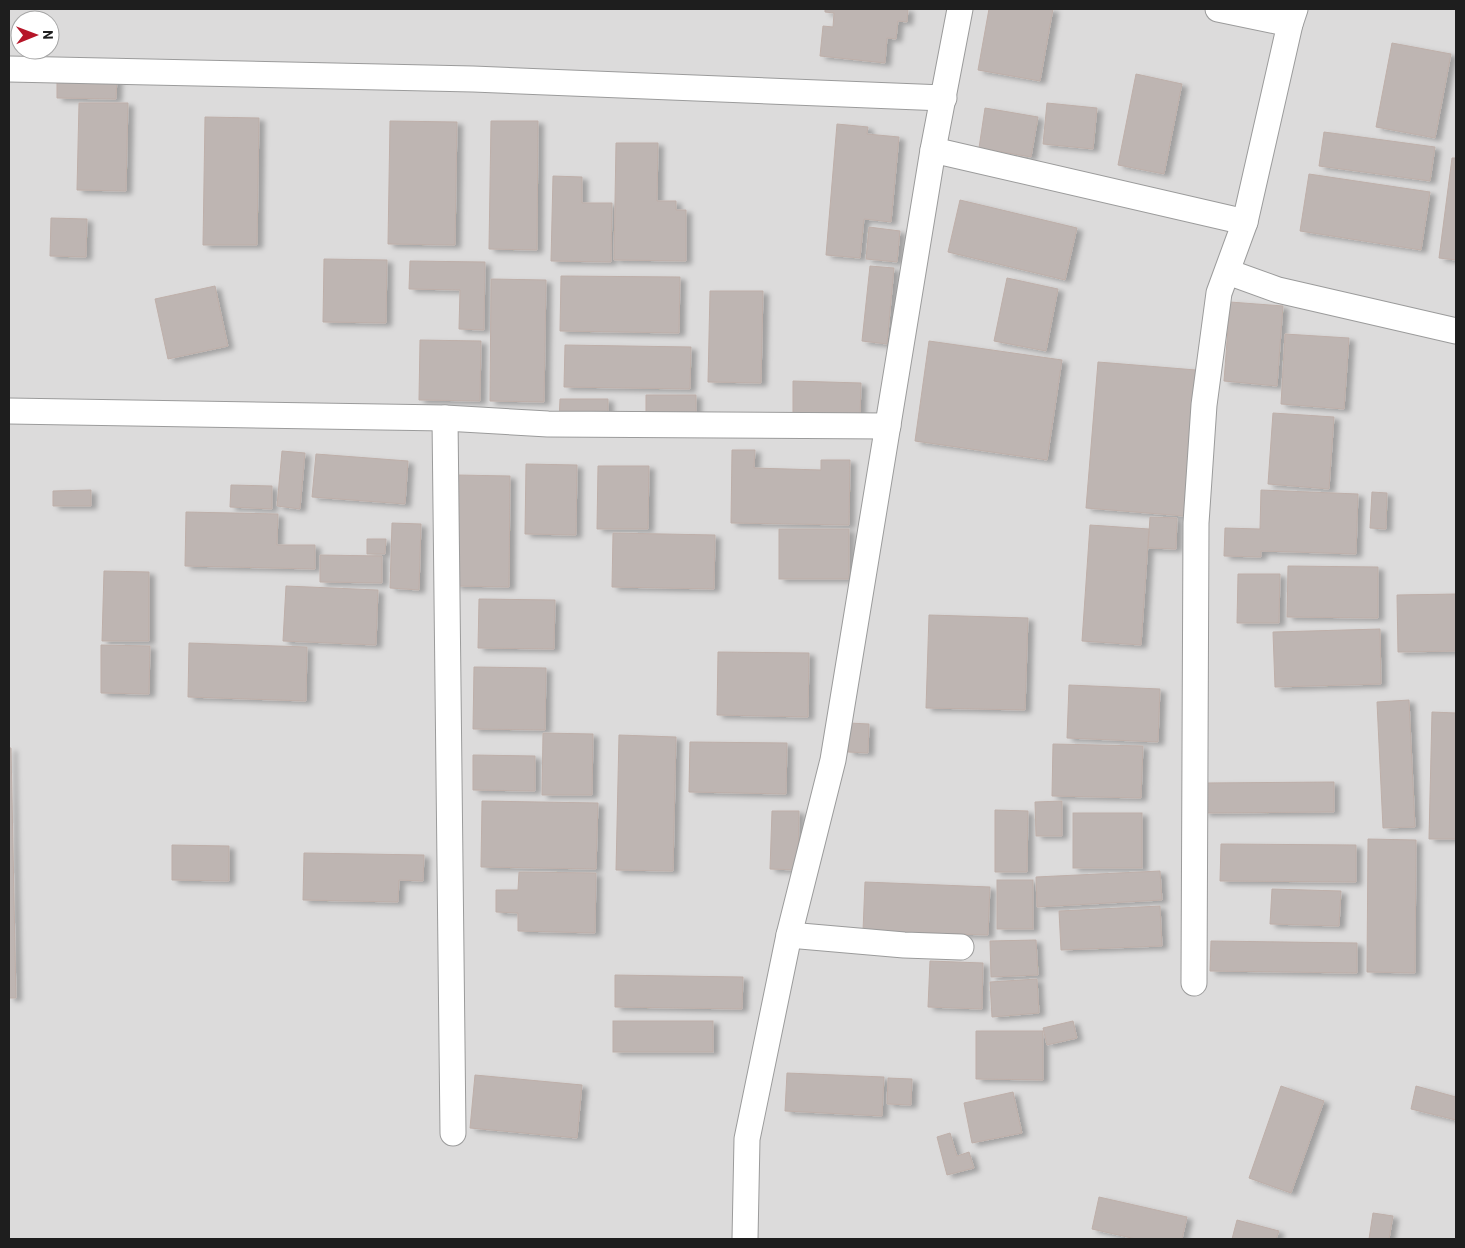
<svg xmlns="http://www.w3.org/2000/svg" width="1465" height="1248" font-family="Barlow,sans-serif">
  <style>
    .residential { fill: #dcdbdb; fill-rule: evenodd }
    .building { fill: #beb5b2; stroke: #beafa9; filter: url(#shadow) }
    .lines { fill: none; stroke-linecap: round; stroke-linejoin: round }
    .minor-casing { stroke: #9b9b9b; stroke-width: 27 }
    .minor { stroke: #fff; stroke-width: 25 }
  </style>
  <defs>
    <filter id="shadow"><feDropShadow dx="5.5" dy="3" stdDeviation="2.5" flood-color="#0004"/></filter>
  </defs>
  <rect width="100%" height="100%" fill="#eeeae5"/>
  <path class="residential" d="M9,9H1456V1239H9ZM20,20H50V50H20Z"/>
  <g class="building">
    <path d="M825,9H908L907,22L898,21L896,39L887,38L885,63L820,56L823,26L833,27L834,13L825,12Z"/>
    <path d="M989,9H1053L1040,81L978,70Z"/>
    <path d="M1392,43L1451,54L1435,138L1376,127Z"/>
    <path d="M1136,74L1182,84L1164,174L1118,165Z"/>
    <path d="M57,76L117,77L116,99L57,98Z"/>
    <path d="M79,103H128L126,191L77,190Z"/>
    <path d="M1047,103L1097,108L1093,149L1043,144Z"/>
    <path d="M985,108L1038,117L1031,157L979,148Z"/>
    <path d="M205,117L259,118L257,245H203Z"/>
    <path d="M390,121L457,122L455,245L388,244Z"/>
    <path d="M491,121H538L537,250L489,249Z"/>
    <path d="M837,124L868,127L867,134L899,137L891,222L864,219L860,258L826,255Z"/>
    <path d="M1324,132L1435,147L1430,181L1319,166Z"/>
    <path d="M616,143H658L657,201H676V210H686V261L614,260Z"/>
    <path d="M1452,158H1456V260L1439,258Z"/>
    <path d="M1309,174L1430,192L1421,250L1300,231Z"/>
    <path d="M553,176L582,177V203H612L611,262L551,261Z"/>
    <path d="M960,200L1077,228L1065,280L948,252Z"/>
    <path d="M51,218L87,219L86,257L50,256Z"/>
    <path d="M869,227L900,231L897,262L866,259Z"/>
    <path d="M324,259L387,260L386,323L323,322Z"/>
    <path d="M410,261L485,262L484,330L459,329L460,290L409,289Z"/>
    <path d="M870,266L894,268L887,344L862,341Z"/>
    <path d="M561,276L680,277L679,333L560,331Z"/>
    <path d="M1007,278L1058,289L1046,351L994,341Z"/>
    <path d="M491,279L546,280L544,402L490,401Z"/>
    <path d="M215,286L228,346L168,359L155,299Z"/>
    <path d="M710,291H763L761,383L708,382Z"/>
    <path d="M1230,302L1283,306L1277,386L1224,381Z"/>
    <path d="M1285,334L1349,338L1344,409L1281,404Z"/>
    <path d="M420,340L481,341L480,401L419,400Z"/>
    <path d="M929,341L1062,360L1047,460L915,441Z"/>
    <path d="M565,345L691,347L690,389L564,387Z"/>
    <path d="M1098,362L1196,370L1184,516L1086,508Z"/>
    <path d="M793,381L861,383L860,418L793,417Z"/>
    <path d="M646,395H696V415L646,414Z"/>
    <path d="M560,399H608V422L559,421Z"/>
    <path d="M1273,413L1334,417L1329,489L1268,484Z"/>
    <path d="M732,450H755L754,468L821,470V460H850L849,525L731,523Z"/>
    <path d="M282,451L305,453L300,509L277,506Z"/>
    <path d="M316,454L408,461L405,504L312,497Z"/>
    <path d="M526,464L577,465L576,535L525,534Z"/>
    <path d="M598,466H649L648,529H597Z"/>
    <path d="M457,475L510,476L509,587L455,586Z"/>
    <path d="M231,485L272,486V509L230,507Z"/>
    <path d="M91,490V506H53V491Z"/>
    <path d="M1261,490L1358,494L1356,554L1261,551V557L1224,556L1225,528L1260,529Z"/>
    <path d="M1372,492L1387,493L1386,529L1370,528Z"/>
    <path d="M186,512L278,514L277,545H315V569L185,566Z"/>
    <path d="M1150,517L1177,518L1176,549L1148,548Z"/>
    <path d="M392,523L421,524L419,590L390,588Z"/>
    <path d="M1090,525L1149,529L1141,645L1082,641Z"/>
    <rect x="779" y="529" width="70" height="50"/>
    <path d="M613,533L715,535L714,589L612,587Z"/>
    <path d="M367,539H386L385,554H367Z"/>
    <path d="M320,555L382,556V583L320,582Z"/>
    <path d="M1288,566L1378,567V618L1287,617Z"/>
    <path d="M104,571L149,572V641H102Z"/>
    <path d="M1238,574H1280L1279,623H1237Z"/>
    <path d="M286,586L378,590L376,645L283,641Z"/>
    <path d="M1456,594V651L1398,652L1397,595Z"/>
    <path d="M479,599L555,600L554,649L478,648Z"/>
    <path d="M929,615L1028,618L1025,710L926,708Z"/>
    <path d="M1380,629L1381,684L1275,687L1273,632Z"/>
    <path d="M189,643L307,647L306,701L188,697Z"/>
    <path d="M101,645L150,646L149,694L101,693Z"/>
    <path d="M718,652L809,653L808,717L717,715Z"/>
    <path d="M474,667L546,668L545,730L473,729Z"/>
    <path d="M1069,685L1160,689L1158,742L1067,738Z"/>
    <path d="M1409,700L1415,827L1383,828L1377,702Z"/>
    <path d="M1432,712L1456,713V839H1429Z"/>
    <path d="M849,723L869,724L868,753L848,752Z"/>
    <path d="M543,733L593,734L592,795H542Z"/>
    <path d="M619,735L676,737L673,871L616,870Z"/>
    <path d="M690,742L787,743L786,794L689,792Z"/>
    <path d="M1053,744L1143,746L1141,798L1052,796Z"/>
    <path d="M9,748H11L16,998H9Z"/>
    <path d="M473,755L535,756V791L473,790Z"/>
    <path d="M1334,782V812L1204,813V783Z"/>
    <path d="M482,801L598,803L596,869L481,867Z"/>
    <path d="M1062,801V836H1036L1035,802Z"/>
    <path d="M995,810L1028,811L1027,872H995Z"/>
    <path d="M772,811H799L798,870L770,869Z"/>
    <rect x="1073" y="813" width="69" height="55"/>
    <path d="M1368,839L1416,840L1415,973L1367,972Z"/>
    <path d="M1221,844L1356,845V882L1220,881Z"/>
    <path d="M172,845L229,846V881L172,880Z"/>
    <path d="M304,853L424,855L423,881L399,880L398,902L303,900Z"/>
    <path d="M1160,871L1162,900L1037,907L1036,877Z"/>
    <path d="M519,872L596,873L595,933L518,931V913L496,912V890H518Z"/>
    <rect x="997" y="880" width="36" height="49"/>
    <path d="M865,882L990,887L988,935L863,931Z"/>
    <path d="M1272,889L1341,891L1339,926L1270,924Z"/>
    <path d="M1160,906L1162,946L1061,950L1059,911Z"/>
    <path d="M1036,940L1038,975L991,977L990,941Z"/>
    <path d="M1211,941L1357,943V973L1210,971Z"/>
    <path d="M930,961L983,963L982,1009L928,1007Z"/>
    <path d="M615,975L743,977L742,1009L615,1007Z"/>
    <path d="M1037,979L1039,1013L992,1017L990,982Z"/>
    <rect x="613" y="1021" width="100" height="31"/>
    <path d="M1073,1021L1077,1038L1047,1045L1043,1028Z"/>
    <path d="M976,1031H1043V1080L976,1079Z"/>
    <path d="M787,1073L884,1077L882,1116L785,1111Z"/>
    <path d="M475,1075L582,1085L577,1138L470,1128Z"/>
    <path d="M888,1078L912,1079L911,1105L887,1104Z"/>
    <path d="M1281,1086L1324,1101L1291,1193L1249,1178Z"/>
    <path d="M1416,1086L1456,1097V1120L1411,1109Z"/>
    <path d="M1013,1092L1022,1133L972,1143L964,1103Z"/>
    <path d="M950,1133L957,1156L969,1152L974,1168L947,1175L937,1137Z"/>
    <path d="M1099,1197L1187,1217L1182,1239H1136L1092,1229Z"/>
    <path d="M1373,1213L1393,1216L1389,1239H1369Z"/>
    <path d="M1237,1220L1279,1231L1276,1239H1232Z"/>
  </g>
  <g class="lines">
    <g class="minor-casing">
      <g id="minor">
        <path d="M1218,9L1290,24"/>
        <path d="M9,69L473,79L944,98"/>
        <path d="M933,150L1245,222"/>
        <path d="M1228,272L1278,290L1456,331"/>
        <path d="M9,411L445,418L548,424L888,426"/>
        <path d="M445,418L453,1133"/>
        <path d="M789,935L904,945L961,947"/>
        <path d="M1194,983L1196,523L1204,405L1219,293L1245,222L1290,24L1295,9"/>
        <path d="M745,1239L747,1139L789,935L833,760L933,150L960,9"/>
      </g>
    </g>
    <use href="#minor" class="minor"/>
  </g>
  <rect width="1465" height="1248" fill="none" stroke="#1e1e1e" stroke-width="20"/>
  <g transform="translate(35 35) rotate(89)"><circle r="24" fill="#ffffff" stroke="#a5a5a5"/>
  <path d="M0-4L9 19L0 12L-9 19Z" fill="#b61528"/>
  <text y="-8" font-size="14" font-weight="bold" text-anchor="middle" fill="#1e1e1e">N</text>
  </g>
</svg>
